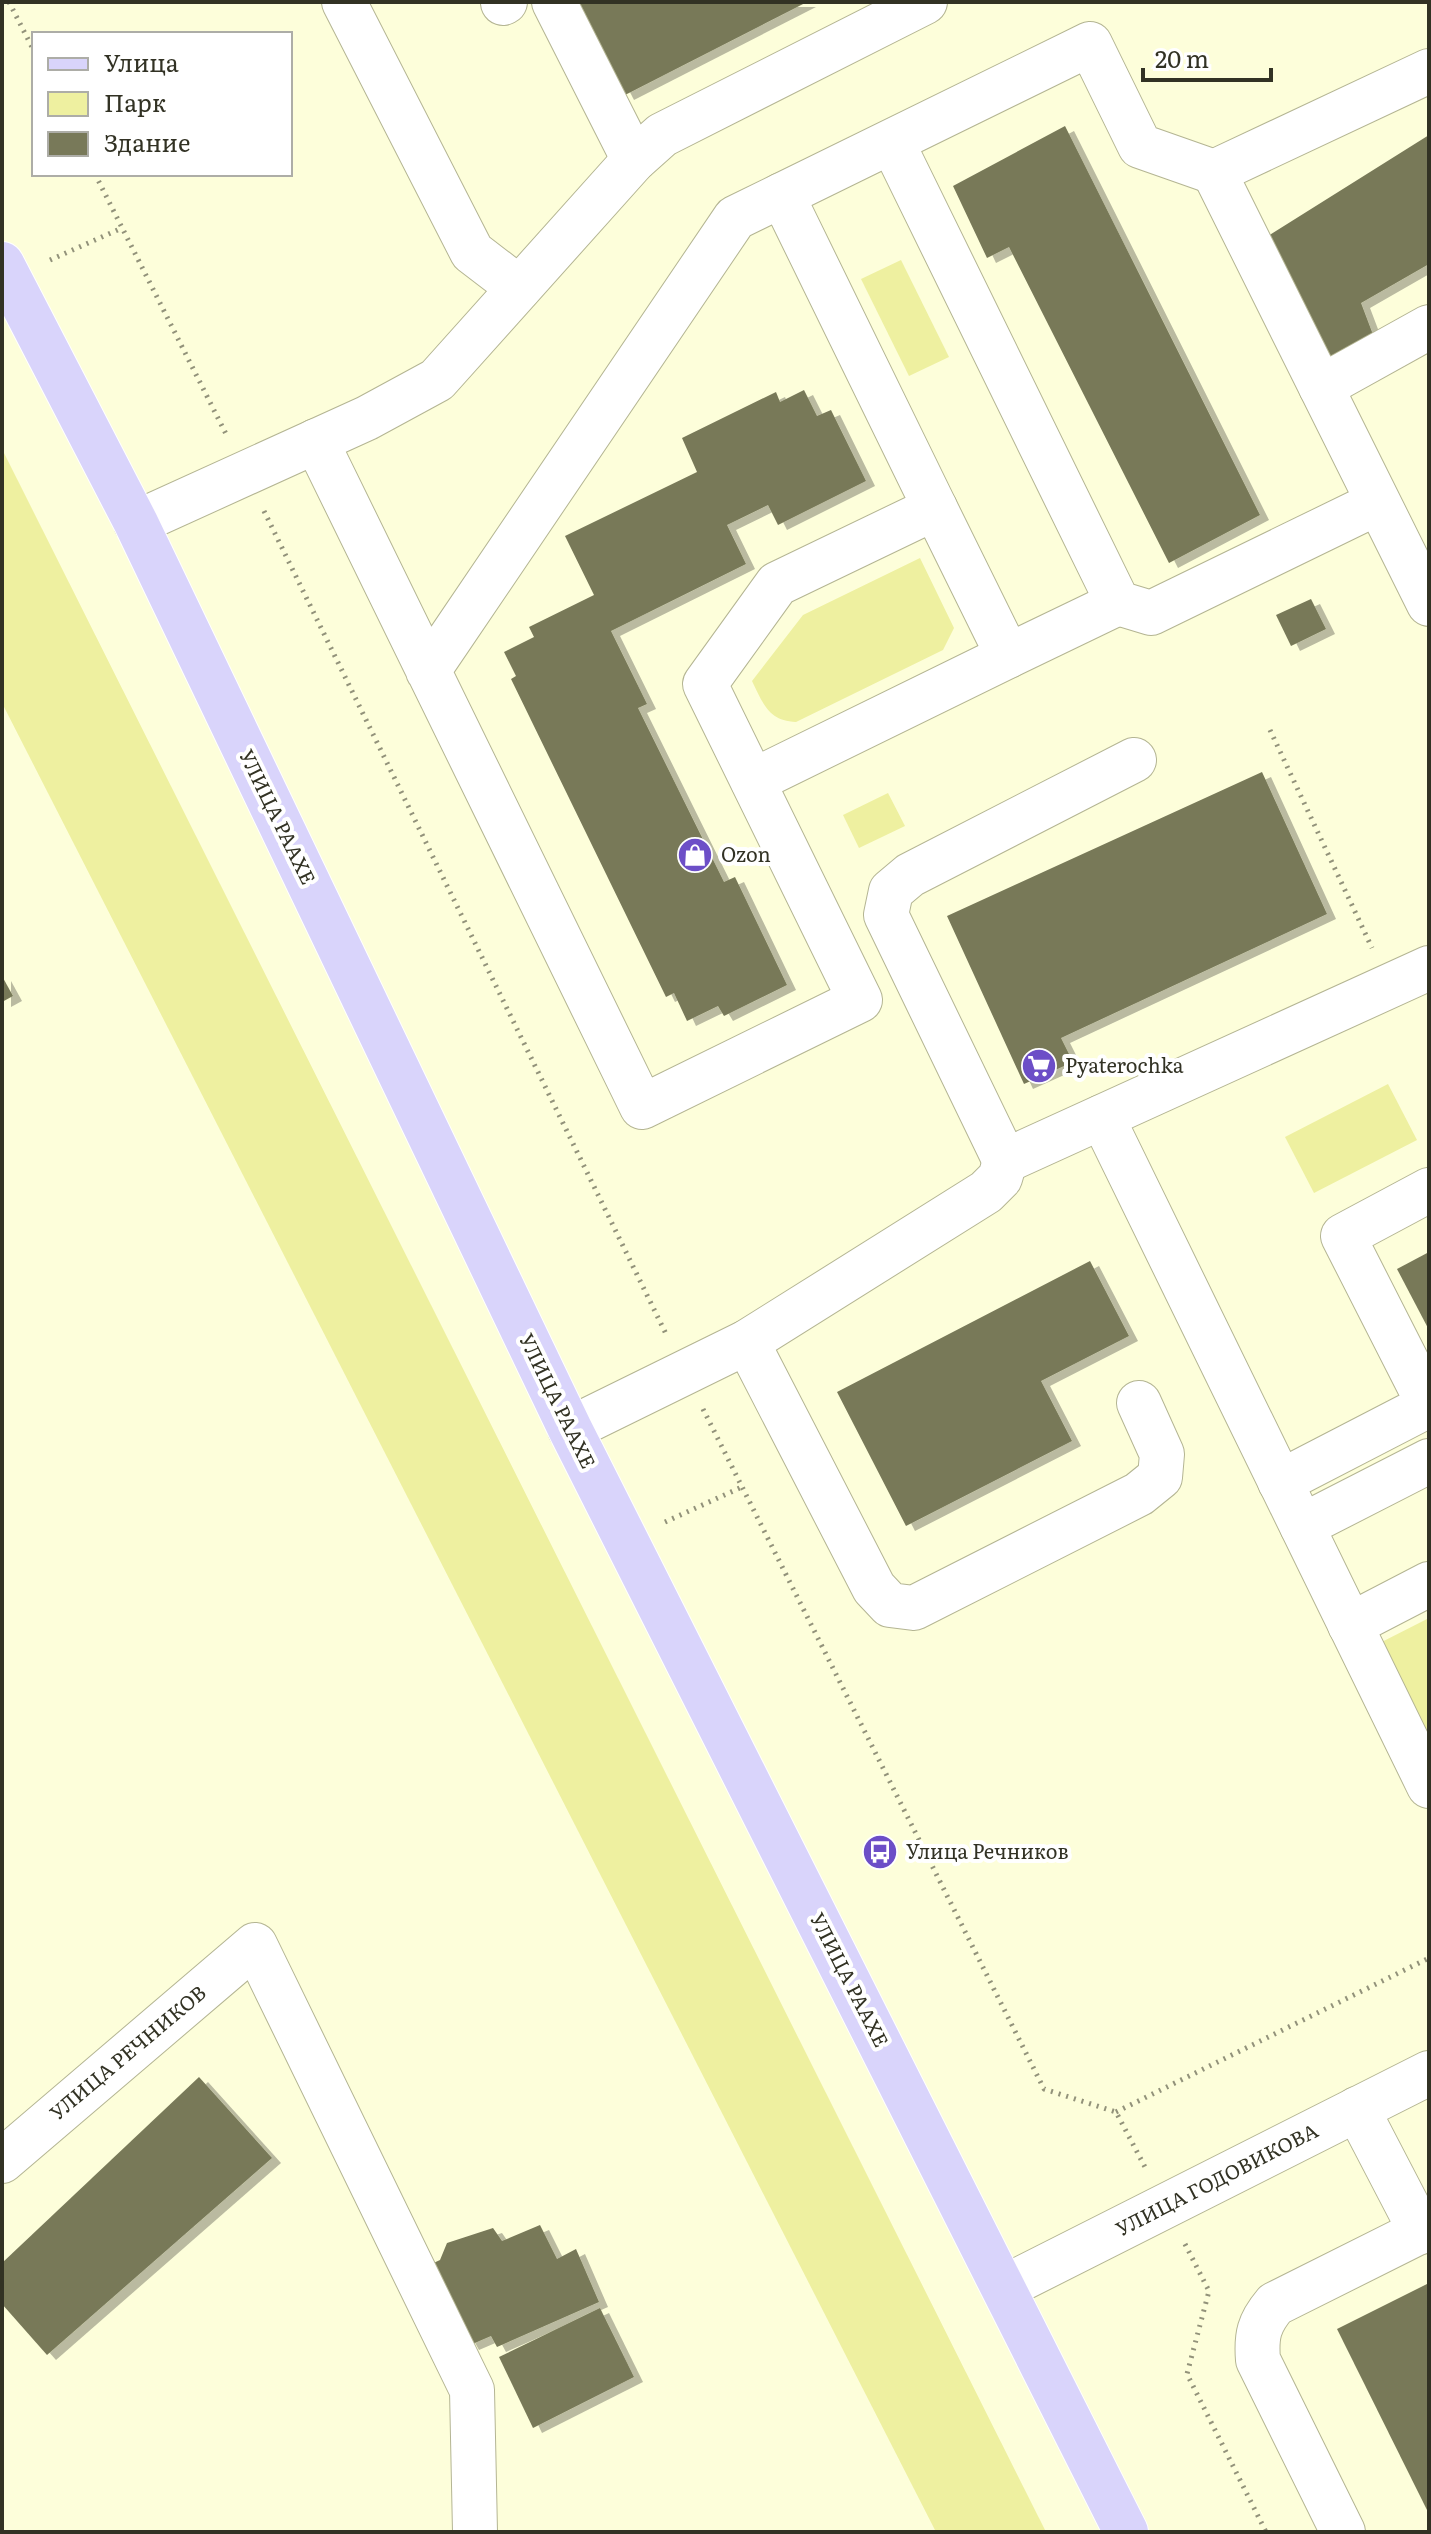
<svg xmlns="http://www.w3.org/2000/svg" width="1431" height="2534" font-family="Literata,serif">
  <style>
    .green { fill: #eef0a0 }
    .building { fill: #787959; filter: url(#shadow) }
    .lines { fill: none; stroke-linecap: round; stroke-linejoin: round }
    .minor-casing { stroke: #b4b593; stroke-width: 46 }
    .major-casing { stroke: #fff; stroke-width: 46 }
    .path { stroke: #92927a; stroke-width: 5; stroke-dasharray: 2 6; stroke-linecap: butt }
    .minor { stroke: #fff; stroke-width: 44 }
    .major { stroke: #d9d4fb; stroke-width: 44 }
    .labels { text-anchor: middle; stroke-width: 8; stroke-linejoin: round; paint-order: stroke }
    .street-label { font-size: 20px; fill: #323224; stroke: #fff }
    .poi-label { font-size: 20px; fill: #323224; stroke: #fff; text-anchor: start }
  </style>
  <defs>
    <filter id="shadow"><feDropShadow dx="9" dy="5" stdDeviation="0" flood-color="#0004"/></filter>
  </defs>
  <rect width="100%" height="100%" fill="#fdfeda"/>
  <g class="green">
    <path d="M901,260L949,357L909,376L861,279Z"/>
    <path d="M2,449L1046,2532H936L2,703Z"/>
    <path d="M920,558L954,628L943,650L796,722C768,721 763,703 752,681L803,615Z"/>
    <path d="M888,793L905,826L859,848L843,815Z"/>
    <path d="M1388,1084L1417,1140L1314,1193L1285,1137Z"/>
    <path d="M1429,1618V1785L1362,1652Z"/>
  </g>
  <g class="building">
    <path d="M577,2H807L625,95Z"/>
    <path d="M1065,126L1260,515L1169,563L1009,247L987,258L953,186Z"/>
    <path d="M1429,135V264L1361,303L1375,340L1325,366L1257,243Z"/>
    <path d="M804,390L817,416L831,410L866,481L778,525L768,505L727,525L746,564L611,631L647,704L638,708L724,882L735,877L787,985L724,1016L718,1006L687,1021L674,993L666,997L511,679L516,676L504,652L534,637L529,627L594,595L565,536L697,472L682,438L776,392L780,402Z"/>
    <path d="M1311,599L1326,629L1291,646L1276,615Z"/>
    <path d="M1262,772L1327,914L1061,1038L1073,1062L1024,1084L947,916Z"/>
    <path d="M2,976L13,996L2,1002Z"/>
    <path d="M1429,1252V1330L1397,1269Z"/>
    <path d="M1090,1261L1129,1336L1041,1381L1072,1441L906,1526L837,1392Z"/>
    <path d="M199,2077L272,2158L47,2355L2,2304V2263Z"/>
    <path d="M540,2225L557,2259L576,2249L599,2302L497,2347L491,2336L470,2345L427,2266L440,2260L447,2243L493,2228L502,2241Z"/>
    <path d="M1429,2283V2514L1337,2329Z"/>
    <path d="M600,2308L634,2377L533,2428L499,2357Z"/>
  </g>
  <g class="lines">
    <g class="minor-casing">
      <g id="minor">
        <path d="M344,2L472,252L519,288"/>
        <path d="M554,2L634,160"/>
        <path d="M503,3L505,2"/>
        <path d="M1429,71L1214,172L1321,387L1429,327"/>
        <path d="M892,142L1118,603L1151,613L1377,503"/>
        <path d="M782,195L1090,44L1140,146L1214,172"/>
        <path d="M1321,387L1429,604"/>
        <path d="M316,441L642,1107L860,1000L705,684L777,584L935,508L782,195L735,218L428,671"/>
        <path d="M136,523L367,418L437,380L634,160L662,135L925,2"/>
        <path d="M1008,656L1118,603"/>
        <path d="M1134,760L910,875L891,891L886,915L1005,1161L1429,968"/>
        <path d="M753,781L1008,656L935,508"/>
        <path d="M1102,1117L1429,1786"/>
        <path d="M747,1342L874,1588L890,1605L914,1608L1139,1494L1160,1477L1162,1454L1139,1403"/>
        <path d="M570,1429L747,1342L986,1192L1000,1178L1005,1161"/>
        <path d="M1280,1482L1429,1405L1343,1236L1429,1190"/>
        <path d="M1302,1526L1429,1461"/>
        <path d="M1350,1625L1429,1584"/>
        <path d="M1357,2109L1421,2232"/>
        <path d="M2,2161L255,1945L472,2390L475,2532"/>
        <path d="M1005,2287L1429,2073"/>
        <path d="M1343,2532L1258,2360C1256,2335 1259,2323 1275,2304L1429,2227"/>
      </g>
    </g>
    <g class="major-casing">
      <path id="major" d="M2,264L136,523L570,1429L1126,2532"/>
    </g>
    <g class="path">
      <path d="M9,2L34,51"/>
      <path d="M95,174L226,434"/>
      <path d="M50,260L122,228"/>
      <path d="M264,511L667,1336"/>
      <path d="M1270,730L1372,948"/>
      <path d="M703,1409L1044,2089L1116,2112L1145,2167"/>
      <path d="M665,1522L742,1487"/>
      <path d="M1116,2112L1429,1958"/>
      <path d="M1185,2244L1209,2291L1187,2374L1266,2532"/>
    </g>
    <use href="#minor" class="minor"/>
    <use href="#major" class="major"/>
  </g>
  <defs>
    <g id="shop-disc" transform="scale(1.8)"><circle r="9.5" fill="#6c4ec7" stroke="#fff"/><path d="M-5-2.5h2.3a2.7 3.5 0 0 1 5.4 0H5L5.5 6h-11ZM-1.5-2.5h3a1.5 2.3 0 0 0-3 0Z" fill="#fff"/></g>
    <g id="supermarket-disc" transform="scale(1.8)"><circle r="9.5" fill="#6c4ec7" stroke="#fff"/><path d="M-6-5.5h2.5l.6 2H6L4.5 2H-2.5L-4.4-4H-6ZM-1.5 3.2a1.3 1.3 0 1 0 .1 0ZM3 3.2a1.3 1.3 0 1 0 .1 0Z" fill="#fff"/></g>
    <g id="bus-disc" transform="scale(1.8)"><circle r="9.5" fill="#6c4ec7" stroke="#fff"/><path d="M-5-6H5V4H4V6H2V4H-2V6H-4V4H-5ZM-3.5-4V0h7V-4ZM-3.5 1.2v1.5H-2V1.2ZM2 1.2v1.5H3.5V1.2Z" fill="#fff"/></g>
  </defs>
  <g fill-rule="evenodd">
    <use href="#shop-disc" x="695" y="855"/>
    <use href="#supermarket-disc" x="1039" y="1066"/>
    <use href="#bus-disc" x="880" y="1852"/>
  </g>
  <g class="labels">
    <g class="street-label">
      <text transform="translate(277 817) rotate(64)" y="7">УЛИЦА РААХЕ</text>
      <text transform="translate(557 1401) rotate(64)" y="7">УЛИЦА РААХЕ</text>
      <text transform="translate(849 1980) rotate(63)" y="7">УЛИЦА РААХЕ</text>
      <text transform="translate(128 2053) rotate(-40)" y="7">УЛИЦА РЕЧНИКОВ</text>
      <text transform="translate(1217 2180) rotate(-27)" y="7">УЛИЦА ГОДОВИКОВА</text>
    </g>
    <g class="poi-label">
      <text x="721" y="862">Ozon</text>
      <text x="1065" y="1073">Pyaterochka</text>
      <text x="906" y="1859">Улица Речников</text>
    </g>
  </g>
  <rect width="1431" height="2534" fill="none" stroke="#323224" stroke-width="8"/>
  <rect x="32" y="32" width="260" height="144" fill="#ffffff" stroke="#adada7" stroke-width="2"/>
  <rect x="48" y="58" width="40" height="12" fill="#d9d4fb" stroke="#adada7" stroke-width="2"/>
  <text x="104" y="72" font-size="24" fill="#323224">Улица</text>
  <rect x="48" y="92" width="40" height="24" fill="#eef0a0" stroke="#adada7" stroke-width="2"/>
  <text x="104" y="112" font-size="24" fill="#323224">Парк</text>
  <rect x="48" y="132" width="40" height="24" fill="#787959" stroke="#adada7" stroke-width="2"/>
  <text x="104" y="152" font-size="24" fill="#323224">Здание</text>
  <path d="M1143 68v12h128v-12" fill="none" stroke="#323224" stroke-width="4"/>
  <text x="1155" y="68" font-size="24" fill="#323224" stroke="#ffffff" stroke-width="6" paint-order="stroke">20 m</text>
</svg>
